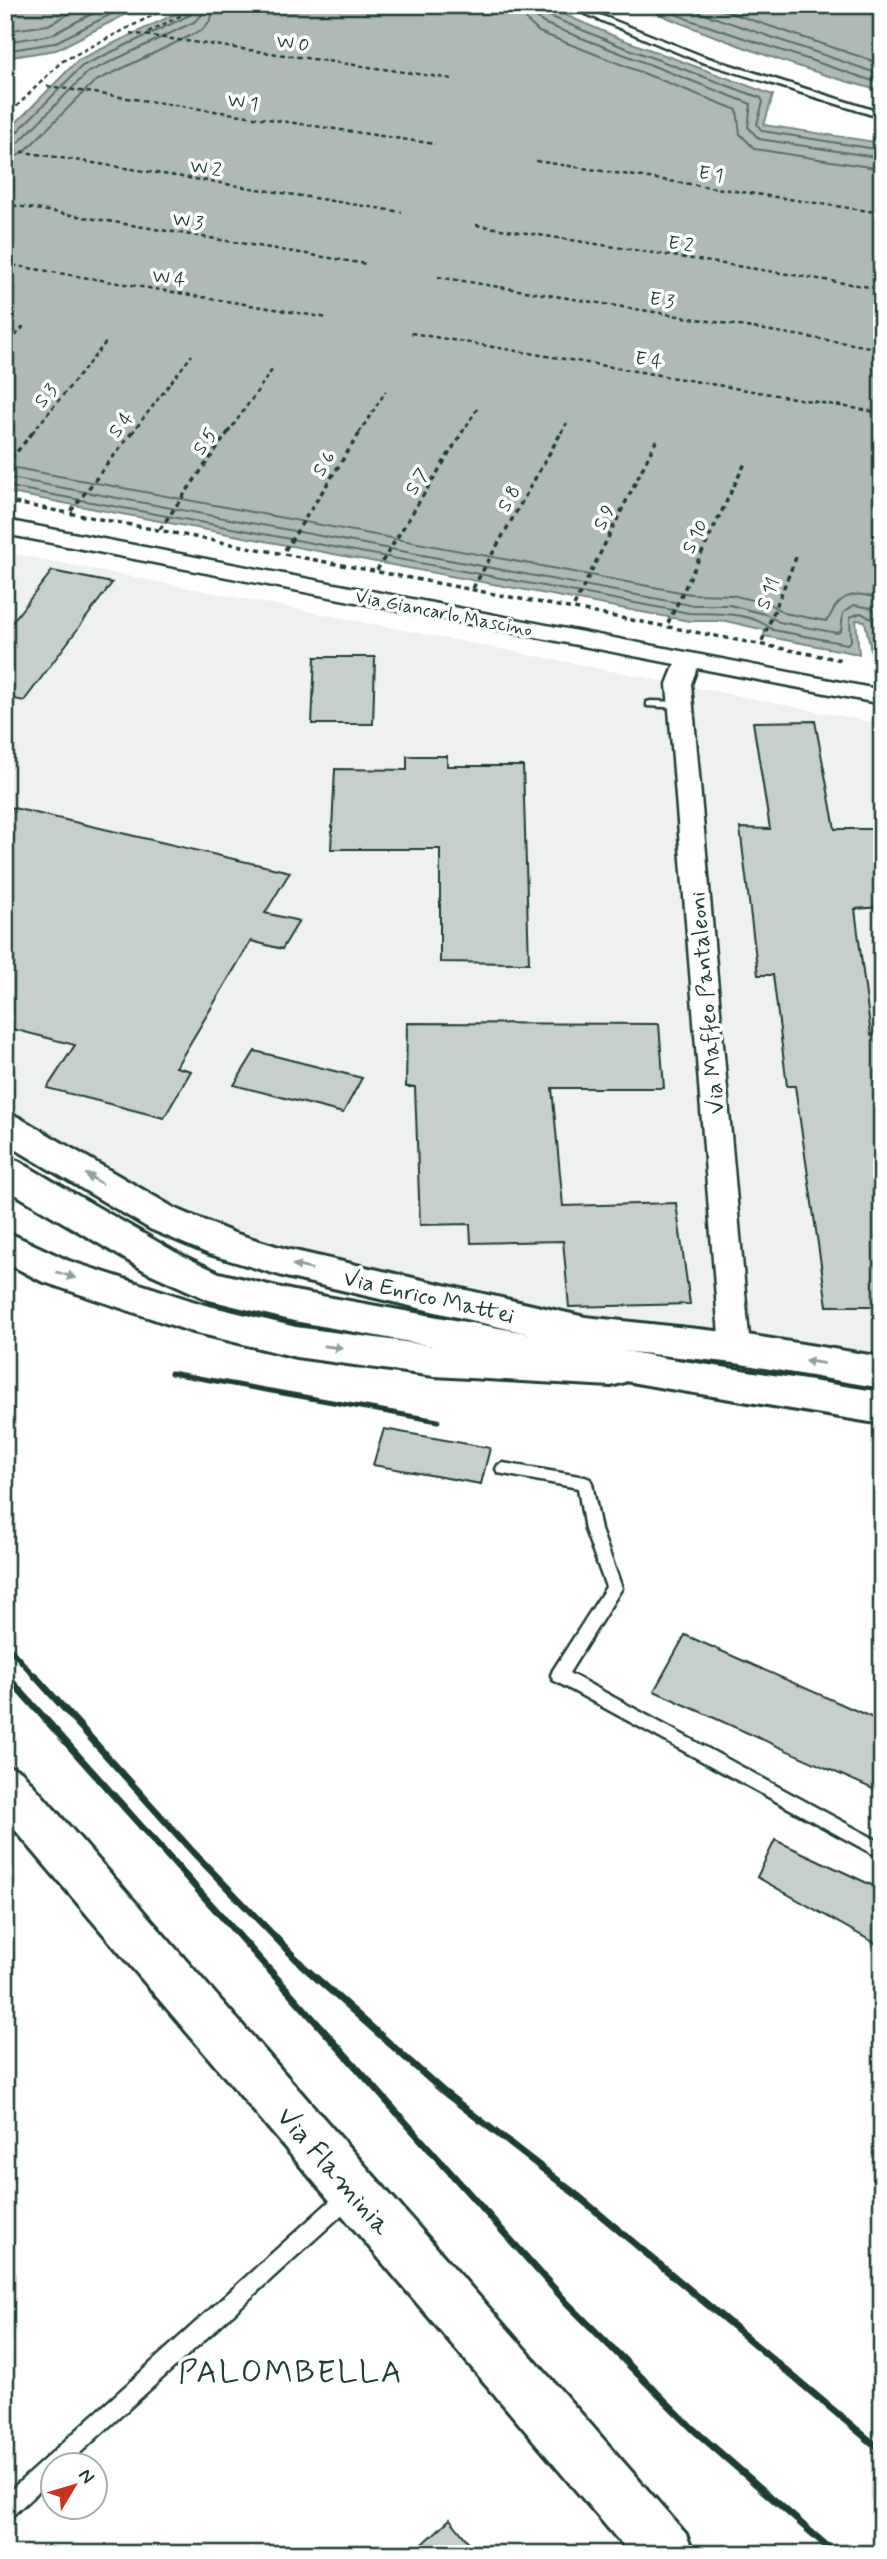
<svg xmlns="http://www.w3.org/2000/svg" width="887" height="2559" font-family="Mynerve,sans-serif">
  <style>
    .built { fill: #eef1f0 }
    .water { fill: #afbab7; stroke: #758883; stroke-width: 2 }
    .lines { fill: none; stroke-linecap: round; stroke-linejoin: round }
    .shore { stroke: #596f68; stroke-width: 2 }
    .building { fill: #c7cfcc; stroke: #1f3d34; stroke-width: 2 }
    .lane-casing { stroke: #1f3d34; stroke-width: 5 }
    .street-casing { stroke: #1f3d34; stroke-width: 5 }
    .secondary-casing { stroke: #1f3d34; stroke-width: 6 }
    .primary-casing { stroke: #1f3d34; stroke-width: 6 }
    .path-far1 { stroke: #1f3d34; stroke-width: 2.5; stroke-dasharray: 4.5 3.5; stroke-linecap: butt }
    .path { stroke: #1f3d34; stroke-width: 3.5; stroke-dasharray: 5 4.5; stroke-linecap: butt }
    .lane { fill: #fff; fill-rule: evenodd }
    .street { fill: #fff; fill-rule: evenodd }
    .secondary { fill: #fff; fill-rule: evenodd }
    .primary { fill: #fff; fill-rule: evenodd }
    .rail-far1 { stroke: #1f3d34; stroke-width: 5 }
    .rail { stroke: #1f3d34; stroke-width: 7 }
    .oneway { fill: #8f9e9a }
    .labels { text-anchor: middle; stroke-width: 7; stroke-linejoin: round; paint-order: stroke }
    .far-street-label { font-size: 19px; fill: #1f3d34; stroke: #fff }
    .street-label { font-size: 23px; fill: #1f3d34; stroke: #fff }
    .near-street-label { font-size: 28px; fill: #1f3d34; stroke: #fff }
    .near-quarter-label { font-size: 32px; letter-spacing: 2px; fill: #1f3d34; stroke: #fff }
  </style>
  <rect width="100%" height="100%" fill="#fff"/>
  <filter id="ink" filterUnits="userSpaceOnUse"><feTurbulence type="fractalNoise" baseFrequency=".0143" numOctaves="2"/><feDisplacementMap in="SourceGraphic" scale="14" xChannelSelector="R" yChannelSelector="G"/><feConvolveMatrix kernelMatrix="1 2 1 2 8 2 1 2 1" color-interpolation-filters="sRGB"/></filter>
  <g filter="url(#ink)">
    <path class="built" d="M5,552L882,724V1361L568,1314L262,1244L134,1188L5,1114Z"/>
    <g class="water">
      <path d="M5,5H144L56,50L5,58Z"/>
      <path d="M194,5H542L621,39L773,95L764,125L882,143V657L872,656L865,621L856,620L859,654L764,636L765,630L726,621H689L5,492V134L78,60Z"/>
      <path d="M637,5H882V91C799,70 716,38 637,5Z"/>
    </g>
    <g class="lines">
      <g class="shore">
        <path d="M523,5L527,21L539,32L737,110L740,134L755,149L882,169"/>
        <path d="M533,5L536,16L543,23L751,104L748,127L759,139L882,158"/>
        <path d="M542,5L547,15L618,45L761,98L763,102L757,124L762,131L882,150"/>
        <path d="M655,5L690,20L882,84"/>
        <path d="M678,5L882,75"/>
        <path d="M707,5L882,64"/>
        <path d="M5,31L48,25L86,5"/>
        <path d="M5,42L51,35L109,5"/>
        <path d="M5,51L54,43L129,5"/>
        <path d="M5,138L13,136L82,66L190,15L195,5"/>
        <path d="M5,147L19,142L87,73L194,22L202,15L203,5"/>
        <path d="M5,157L17,156L26,150L94,82L202,30L211,20L214,5"/>
        <path d="M5,466L691,594L732,595L771,605L784,613L826,621C831,617 831,613 835,607C847,590 866,593 882,601"/>
        <path d="M5,477L690,605H730L768,615L779,622L837,633L841,631L843,613L854,605L872,608L882,623"/>
        <path d="M5,486L689,613C717,614 750,611 773,630L847,644L851,641L850,617L861,613L872,619L877,647L882,650"/>
      </g>
    </g>
    <g class="building">
      <path d="M52,571L112,583L24,701L5,697V631Z"/>
      <path d="M315,657H375L373,724H312Z"/>
      <path d="M815,721L835,829H882V907L855,909L871,1035H882V1306H827L795,1086H787L773,975H758L740,828L770,829L753,722Z"/>
      <path d="M407,756H447V766H523L529,963L440,962V849H331L335,769L407,770Z"/>
      <path d="M5,806L290,872L265,913L299,921L282,949L251,941L176,1067L191,1071L164,1118L47,1088L75,1045L5,1027Z"/>
      <path d="M407,1023L659,1024L664,1088H552L563,1206L676,1203L690,1304L569,1307L563,1241L471,1243L470,1224L420,1225L415,1087H406Z"/>
      <path d="M255,1051L362,1078L343,1113L234,1085Z"/>
      <path d="M384,1429L490,1448L481,1484L373,1465Z"/>
      <path d="M685,1635L882,1722V1793L654,1691Z"/>
      <path d="M775,1840L882,1890V1947L757,1877Z"/>
      <path d="M450,2519L478,2554H412Z"/>
    </g>
    <g class="lines">
      <g class="lane-casing">
        <g id="lane">
          <path d="M564,5H575L702,56L882,113V118L696,60Z"/>
          <path d="M651,701L680,702L686,705L680,708L647,706V702Z"/>
          <path d="M503,1463L585,1477L590,1479L592,1483L601,1530L622,1588L569,1673L882,1843V1859L553,1680L551,1675L553,1670L606,1587L585,1530L578,1488L498,1473L496,1469L498,1465Z"/>
          <path d="M350,2186L357,2189L359,2195L357,2201L68,2464H52V2479L12,2516L5,2519V2495L343,2189Z"/>
        </g>
      </g>
      <g class="street-casing">
        <path id="street" d="M5,520L882,690V704L697,668L691,684L750,1348L746,1356L735,1360L724,1356L720,1348L667,684L675,664L5,534Z"/>
      </g>
      <g class="secondary-casing">
        <g id="secondary">
          <path d="M5,1113L18,1117L176,1209L234,1233L286,1249L585,1317L735,1333L882,1357V1388L735,1363L585,1347L286,1277L209,1254L150,1229L5,1143Z"/>
          <path d="M5,1231L69,1261L205,1305L296,1327L434,1346L611,1356L625,1360L631,1371L625,1382L611,1386L434,1376L296,1357L189,1331L41,1281L5,1262Z"/>
        </g>
      </g>
      <g class="primary-casing">
        <g id="primary">
          <path d="M5,1158L18,1161L175,1252L219,1273L294,1291L664,1358L882,1392V1424L664,1388L294,1321L209,1300L147,1272L5,1188Z"/>
          <path d="M5,1765L21,1771L686,2534L694,2554H630L5,1818Z"/>
        </g>
      </g>
      <g class="path-far1">
        <path d="M533,5L551,13"/>
        <path d="M148,32L202,5"/>
        <path d="M130,33L453,79"/>
        <path d="M47,86L435,144"/>
        <path d="M5,118L61,62L173,5"/>
        <path d="M5,149L402,212"/>
        <path d="M536,161L882,213"/>
        <path d="M5,204L366,264"/>
        <path d="M476,225L882,289"/>
        <path d="M5,264L328,318"/>
        <path d="M438,277L882,349"/>
        <path d="M411,333L882,413"/>
        <path d="M5,348L24,326"/>
        <path d="M32,433L107,341"/>
        <path d="M132,433L192,355"/>
        <path d="M228,433L272,370"/>
        <path d="M359,433L386,391"/>
        <path d="M462,433L479,406"/>
        <path d="M561,433L567,423"/>
      </g>
      <g class="path">
        <path d="M5,466L34,431"/>
        <path d="M5,501L842,660"/>
        <path d="M71,511L133,431"/>
        <path d="M160,529L229,431"/>
        <path d="M285,550L361,431"/>
        <path d="M377,570L463,431"/>
        <path d="M473,588L562,431"/>
        <path d="M574,606L657,439"/>
        <path d="M668,623L746,461"/>
        <path d="M762,641L797,555"/>
      </g>
      <use href="#lane" class="lane"/>
      <use href="#street" class="street"/>
      <use href="#secondary" class="secondary"/>
      <use href="#primary" class="primary"/>
      <g class="rail-far1">
        <path d="M171,1373L438,1421"/>
        <path d="M5,1643L35,1677"/>
        <path d="M5,1674L7,1677"/>
      </g>
      <g class="rail">
        <path d="M6,1675L567,2303L693,2429L836,2554"/>
        <path d="M34,1675L193,1852L303,1966L444,2092L578,2196L882,2451"/>
      </g>
    </g>
    <defs><path id="oneway-solid" d="M-6-.8H1V-3.2L6.5 0L1 3.2V.8H-6Z" transform="scale(1.75)"/></defs>
    <g class="oneway">
      <use href="#oneway-solid" transform="translate(94 1179) rotate(-149)"/>
      <use href="#oneway-solid" transform="translate(302 1267) rotate(-167)"/>
      <use href="#oneway-solid" transform="translate(66 1275) rotate(18)"/>
      <use href="#oneway-solid" transform="translate(333 1347) rotate(8)"/>
      <use href="#oneway-solid" transform="translate(814 1362) rotate(-171)"/>
    </g>
  </g>
  <g class="labels">
    <g class="far-street-label">
      <text transform="translate(293 42) rotate(8)" y="7">W 0</text>
      <text transform="translate(243 101) rotate(9)" y="7">W 1</text>
      <text transform="translate(206 167) rotate(9)" y="7">W 2</text>
      <text transform="translate(711 173) rotate(9)" y="7">E 1</text>
      <text transform="translate(188 220) rotate(9)" y="7">W 3</text>
      <text transform="translate(681 243) rotate(9)" y="7">E 2</text>
      <text transform="translate(169 277) rotate(9)" y="7">W 4</text>
      <text transform="translate(662 299) rotate(9)" y="7">E 3</text>
      <text transform="translate(649 359) rotate(10)" y="7">E 4</text>
      <text transform="translate(45 395) rotate(-51)" y="7">S 3</text>
      <text transform="translate(120 424) rotate(-52)" y="7">S 4</text>
      <text transform="translate(204 441) rotate(-55)" y="7">S 5</text>
      <text transform="translate(323 463) rotate(-58)" y="7">S 6</text>
      <text transform="translate(416 481) rotate(-58)" y="7">S 7</text>
      <text transform="translate(508 498) rotate(-60)" y="7">S 8</text>
      <text transform="translate(603 517) rotate(-64)" y="7">S 9</text>
      <text transform="translate(694 536) rotate(-64)" y="7">S 10</text>
      <text transform="translate(767 593) rotate(-68)" y="7">S 11</text>
      <text transform="translate(444 612) rotate(11)" y="7">Via Giancarlo Mascino</text>
    </g>
    <g class="street-label">
      <text transform="translate(706 1003) rotate(-95)" y="8">Via Maffeo Pantaleoni</text>
      <text transform="translate(429 1296) rotate(13)" y="8">Via Enrico Mattei</text>
    </g>
    <g class="near-street-label">
      <text transform="translate(335 2170) rotate(49)" y="10">Via Flaminia</text>
    </g>
    <g class="near-quarter-label">
      <text x="291" y="2382">PALOMBELLA</text>
    </g>
  </g>
  <rect width="887" height="2559" fill="none" stroke="#fff" stroke-width="28"/>
  <rect x="14" y="14" width="859" height="2531" fill="none" stroke="#1f3d34" stroke-width="2.5" filter="url(#ink)"/>
  <g transform="translate(74 2486) rotate(52)"><circle r="33" fill="#ffffff" stroke="#a5b1ae" stroke-width="2"/>
  <path d="M0-5L12 26L0 18L-12 26Z" fill="#c8321e"/>
  <text y="-10" font-size="19" font-weight="bold" text-anchor="middle" fill="#1f3d34">N</text>
  </g>
</svg>
